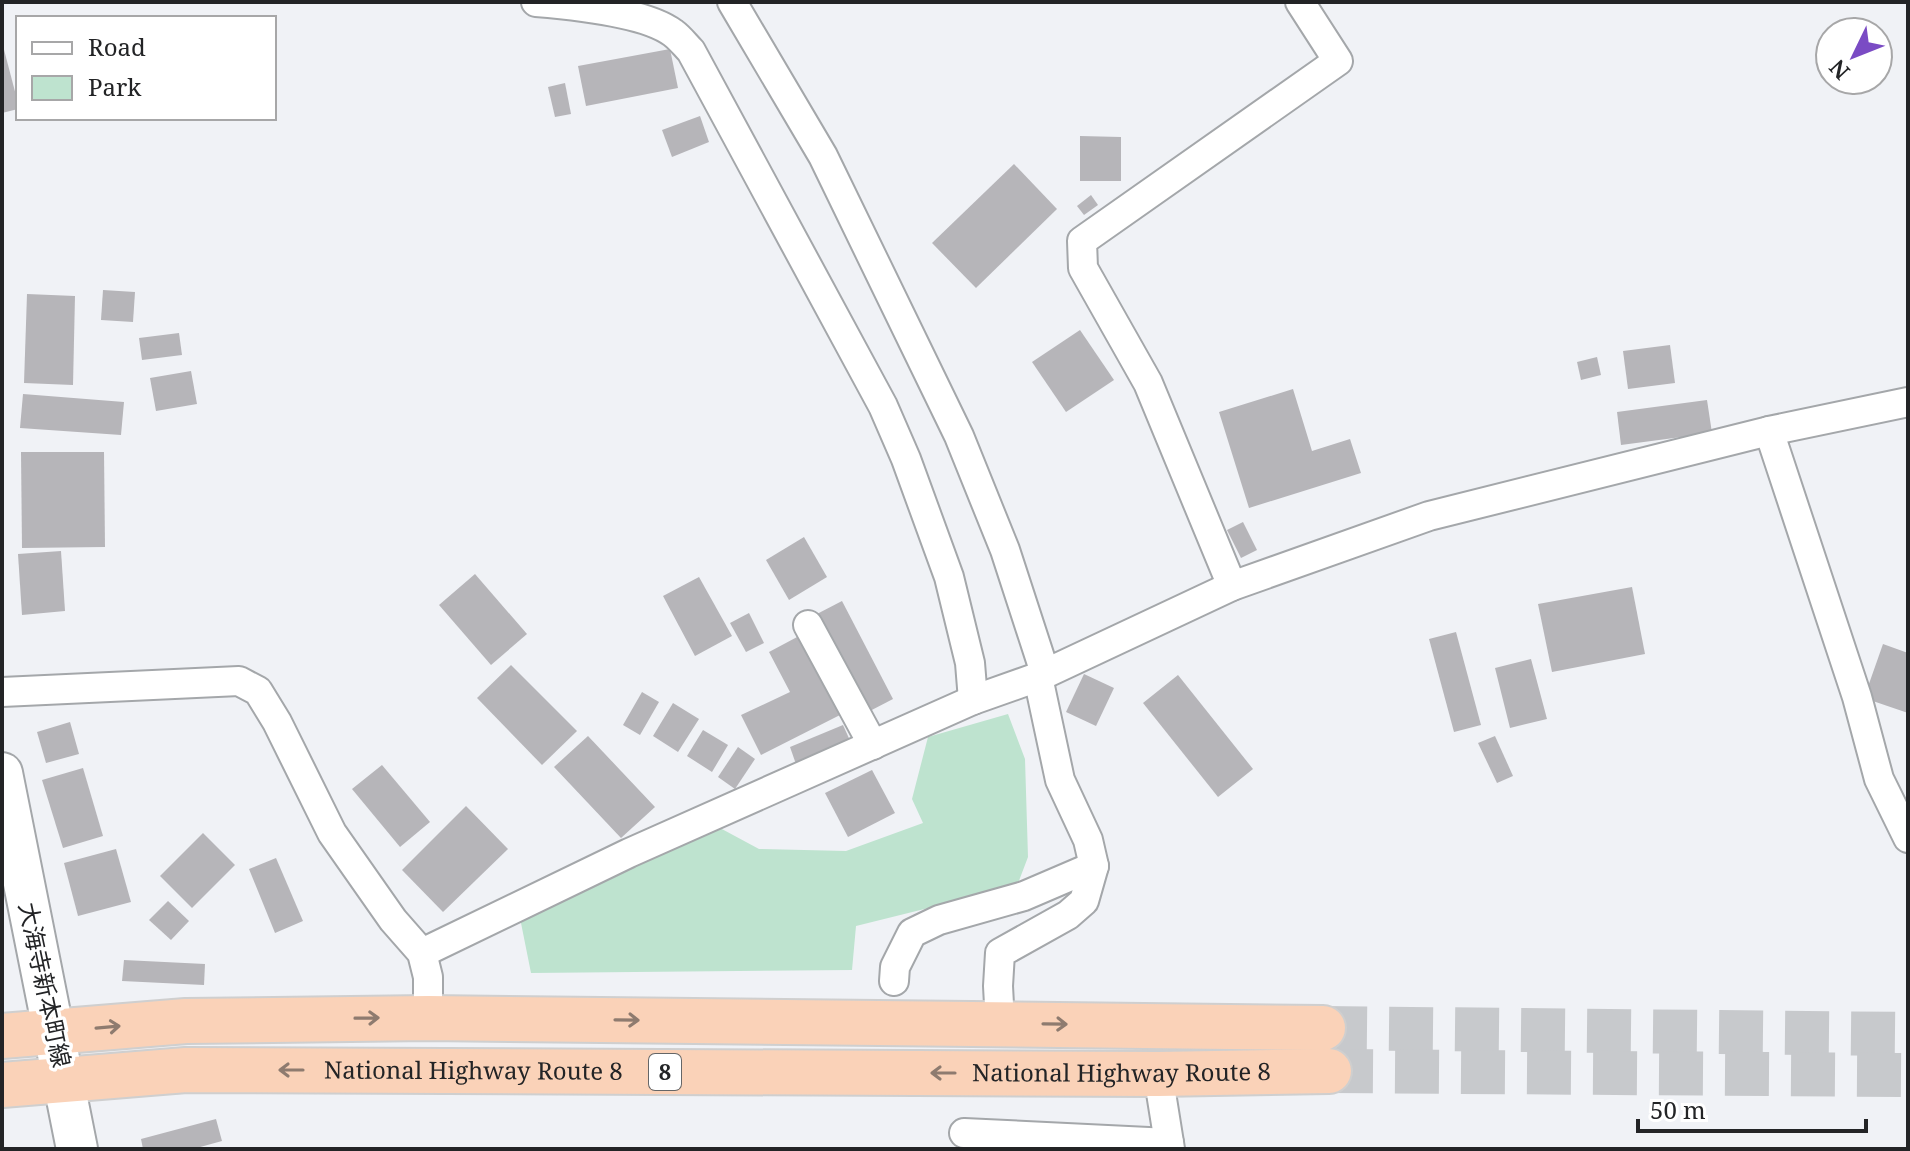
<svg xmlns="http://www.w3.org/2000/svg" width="1910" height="1151" font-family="'Noto Serif','Noto Sans JP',serif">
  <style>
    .green { fill: #bee3cf }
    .building { fill: #b6b5b9 }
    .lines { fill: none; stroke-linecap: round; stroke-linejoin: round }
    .trunk-tunnel { stroke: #c7c9cc; stroke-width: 44; stroke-dasharray: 44 22; stroke-linecap: butt }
    .minor-casing { stroke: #a4a7aa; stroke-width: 32 }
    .secondary-casing { stroke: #a4a7aa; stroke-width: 44 }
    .trunk-casing { stroke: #cfcfcf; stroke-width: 48 }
    .minor { stroke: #fff; stroke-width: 28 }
    .secondary { stroke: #fff; stroke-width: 40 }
    .trunk { stroke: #fad2b8; stroke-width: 44 }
    .oneway { stroke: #8e7b6f }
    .labels { text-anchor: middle; stroke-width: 7; stroke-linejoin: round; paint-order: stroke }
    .shield { fill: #fff; stroke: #656667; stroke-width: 2 }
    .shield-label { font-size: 22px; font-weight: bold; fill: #232426 }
    .street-label { font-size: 24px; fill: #232426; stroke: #fff }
  </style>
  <rect width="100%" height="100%" fill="#f0f2f6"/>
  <path class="green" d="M1008,714L1025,759L1028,857L1017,886L856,926L852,970L531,973L520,918L588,884L720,828L759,849L846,851L923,823L912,799L928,737Z"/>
  <g class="building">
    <path d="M2,42L18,103V109L2,113Z"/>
    <path d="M670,49L678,88L586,106L578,66Z"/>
    <path d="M565,83L571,114L555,117L548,87Z"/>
    <path d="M700,116L709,142L672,157L662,130Z"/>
    <path d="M1080,136L1121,137V181H1080Z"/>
    <path d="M1014,164L1057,209L976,288L932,243Z"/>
    <path d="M1091,195L1098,205L1084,215L1077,206Z"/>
    <path d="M103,290L135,292L133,322L101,320Z"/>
    <path d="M27,294L75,296L73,385L24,383Z"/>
    <path d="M1080,330L1114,380L1066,412L1032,362Z"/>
    <path d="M179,333L182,355L142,360L139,338Z"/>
    <path d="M1670,345L1675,383L1628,389L1623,351Z"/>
    <path d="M1597,357L1601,375L1581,380L1577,362Z"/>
    <path d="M191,371L197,404L156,411L150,378Z"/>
    <path d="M1293,389L1312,451L1350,439L1361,473L1249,508L1219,412Z"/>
    <path d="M23,394L124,402L121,435L20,428Z"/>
    <path d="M1707,400L1712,433L1621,445L1617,412Z"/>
    <path d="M21,452H104L105,547L22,548Z"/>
    <path d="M1243,522L1257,550L1241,558L1227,530Z"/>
    <path d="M804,537L827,577L789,600L766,560Z"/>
    <path d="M61,551L65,611L22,615L18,554Z"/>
    <path d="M475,574L527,634L491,665L439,605Z"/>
    <path d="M699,577L732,636L695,656L663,596Z"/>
    <path d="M1632,587L1645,654L1552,672L1538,604Z"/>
    <path d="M842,601L893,699L866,713L815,615Z"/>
    <path d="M749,613L764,643L746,652L730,623Z"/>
    <path d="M1456,632L1481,725L1454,732L1429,639Z"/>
    <path d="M799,636L840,715L761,755L741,715L790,692L769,652Z"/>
    <path d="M1883,644L1908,653V713L1864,698Z"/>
    <path d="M1531,659L1547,719L1510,728L1495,668Z"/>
    <path d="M511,665L577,731L542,765L477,698Z"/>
    <path d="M1084,674L1114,688L1096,726L1066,712Z"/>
    <path d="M1178,675L1253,769L1218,797L1143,703Z"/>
    <path d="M642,692L659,702L640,735L623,725Z"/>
    <path d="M673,703L699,719L678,752L653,736Z"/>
    <path d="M70,722L79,754L46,763L37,732Z"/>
    <path d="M843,725L852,745L797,767L790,747Z"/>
    <path d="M703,730L728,745L712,772L687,756Z"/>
    <path d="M588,736L655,807L621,838L554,767Z"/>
    <path d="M1495,736L1513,776L1497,783L1478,743Z"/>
    <path d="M738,747L755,759L735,789L718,777Z"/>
    <path d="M382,765L430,822L400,847L352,789Z"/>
    <path d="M83,768L103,836L63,848L42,780Z"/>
    <path d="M872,770L895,813L848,837L825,793Z"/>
    <path d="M466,806L508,849L443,912L402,870Z"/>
    <path d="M203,833L235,865L192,908L160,876Z"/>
    <path d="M116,849L131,902L78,916L64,863Z"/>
    <path d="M276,858L303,921L275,933L249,869Z"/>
    <path d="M168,901L189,921L171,940L149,920Z"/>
    <path d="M124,960L205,964L204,985L122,981Z"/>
    <path d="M216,1119L222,1141L193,1149H143L141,1139Z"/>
  </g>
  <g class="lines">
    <g class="trunk-tunnel">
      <path d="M1323,1028L1908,1034"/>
      <path d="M1329,1071L1908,1075"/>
    </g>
    <g class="minor-casing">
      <g id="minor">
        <path d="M536,2C572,5 645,12 673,33C680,38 685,45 691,51L883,406L906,459L949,577L970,663L973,700"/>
        <path d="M732,2L823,156L959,436L1005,550L1045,673"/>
        <path d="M1769,431L1857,697L1879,779L1908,838"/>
        <path d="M1232,586L1148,383L1083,268L1082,241L1338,61L1300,2"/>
        <path d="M808,625L873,745"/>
        <path d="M2,692L239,681L258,691L277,722L332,833L393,920L422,953L428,977V1018"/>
        <path d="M422,953L629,853L973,700L1038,677L1232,586L1429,516L1769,431L1908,402"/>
        <path d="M894,981L895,967L912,933L939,920L1024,896L1094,866"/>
        <path d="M1000,1023L998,986L1000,953L1068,915L1084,901L1094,866L1088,840L1060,780L1038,677"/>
        <path d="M1158,1074L1170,1149"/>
        <path d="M964,1133L1169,1143"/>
      </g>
    </g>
    <g class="secondary-casing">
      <path id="secondary" d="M2,773L77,1149"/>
    </g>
    <g class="trunk-casing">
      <g id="trunk">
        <path d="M2,1036L186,1021L428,1018L1323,1028"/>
        <path id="s1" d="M2,1085L186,1070L1158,1074L1329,1071"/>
      </g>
    </g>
    <use href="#minor" class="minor"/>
    <use href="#secondary" class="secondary"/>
    <use href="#trunk" class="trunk"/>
  </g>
  <defs><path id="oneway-shaft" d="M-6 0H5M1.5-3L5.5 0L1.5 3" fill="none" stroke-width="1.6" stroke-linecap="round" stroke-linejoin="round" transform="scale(2)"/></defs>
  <g class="oneway">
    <use href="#oneway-shaft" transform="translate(367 1018) rotate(-1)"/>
    <use href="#oneway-shaft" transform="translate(627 1020) rotate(1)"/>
    <use href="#oneway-shaft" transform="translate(1055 1024) rotate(1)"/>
    <use href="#oneway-shaft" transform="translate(108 1027) rotate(-5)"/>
    <use href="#oneway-shaft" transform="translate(291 1070) rotate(-180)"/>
    <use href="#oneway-shaft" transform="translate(943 1073) rotate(-180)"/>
  </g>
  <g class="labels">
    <rect class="shield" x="649" y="1054" width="32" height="36" rx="6"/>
    <g class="shield-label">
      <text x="665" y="1080">8</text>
    </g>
    <g class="street-label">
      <text transform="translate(44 985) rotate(78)" y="8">大海寺新本町線</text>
      <text dy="8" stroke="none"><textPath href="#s1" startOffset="472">National Highway Route 8</textPath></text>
      <text dy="8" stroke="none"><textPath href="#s1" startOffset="1120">National Highway Route 8</textPath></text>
    </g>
  </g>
  <rect width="1910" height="1151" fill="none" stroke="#232426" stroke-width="8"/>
  <rect x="16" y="16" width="260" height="104" fill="#ffffff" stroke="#a7a7a8" stroke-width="2"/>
  <rect x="32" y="42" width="40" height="12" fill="#ffffff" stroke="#a7a7a8" stroke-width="2"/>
  <text x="88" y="56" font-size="24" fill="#232426">Road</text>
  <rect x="32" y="76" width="40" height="24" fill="#bee3cf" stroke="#a7a7a8" stroke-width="2"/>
  <text x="88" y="96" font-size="24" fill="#232426">Park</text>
  <g transform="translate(1854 56) rotate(227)"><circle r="38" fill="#ffffff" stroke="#a7a7a8" stroke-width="2"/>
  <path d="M0-6L14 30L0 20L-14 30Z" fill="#7a4bc4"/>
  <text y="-12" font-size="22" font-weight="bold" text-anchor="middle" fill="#232426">N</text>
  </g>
  <path d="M1638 1119v12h228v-12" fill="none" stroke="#232426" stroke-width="4"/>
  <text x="1650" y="1119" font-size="24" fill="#232426" stroke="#ffffff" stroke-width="6" paint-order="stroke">50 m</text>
</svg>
